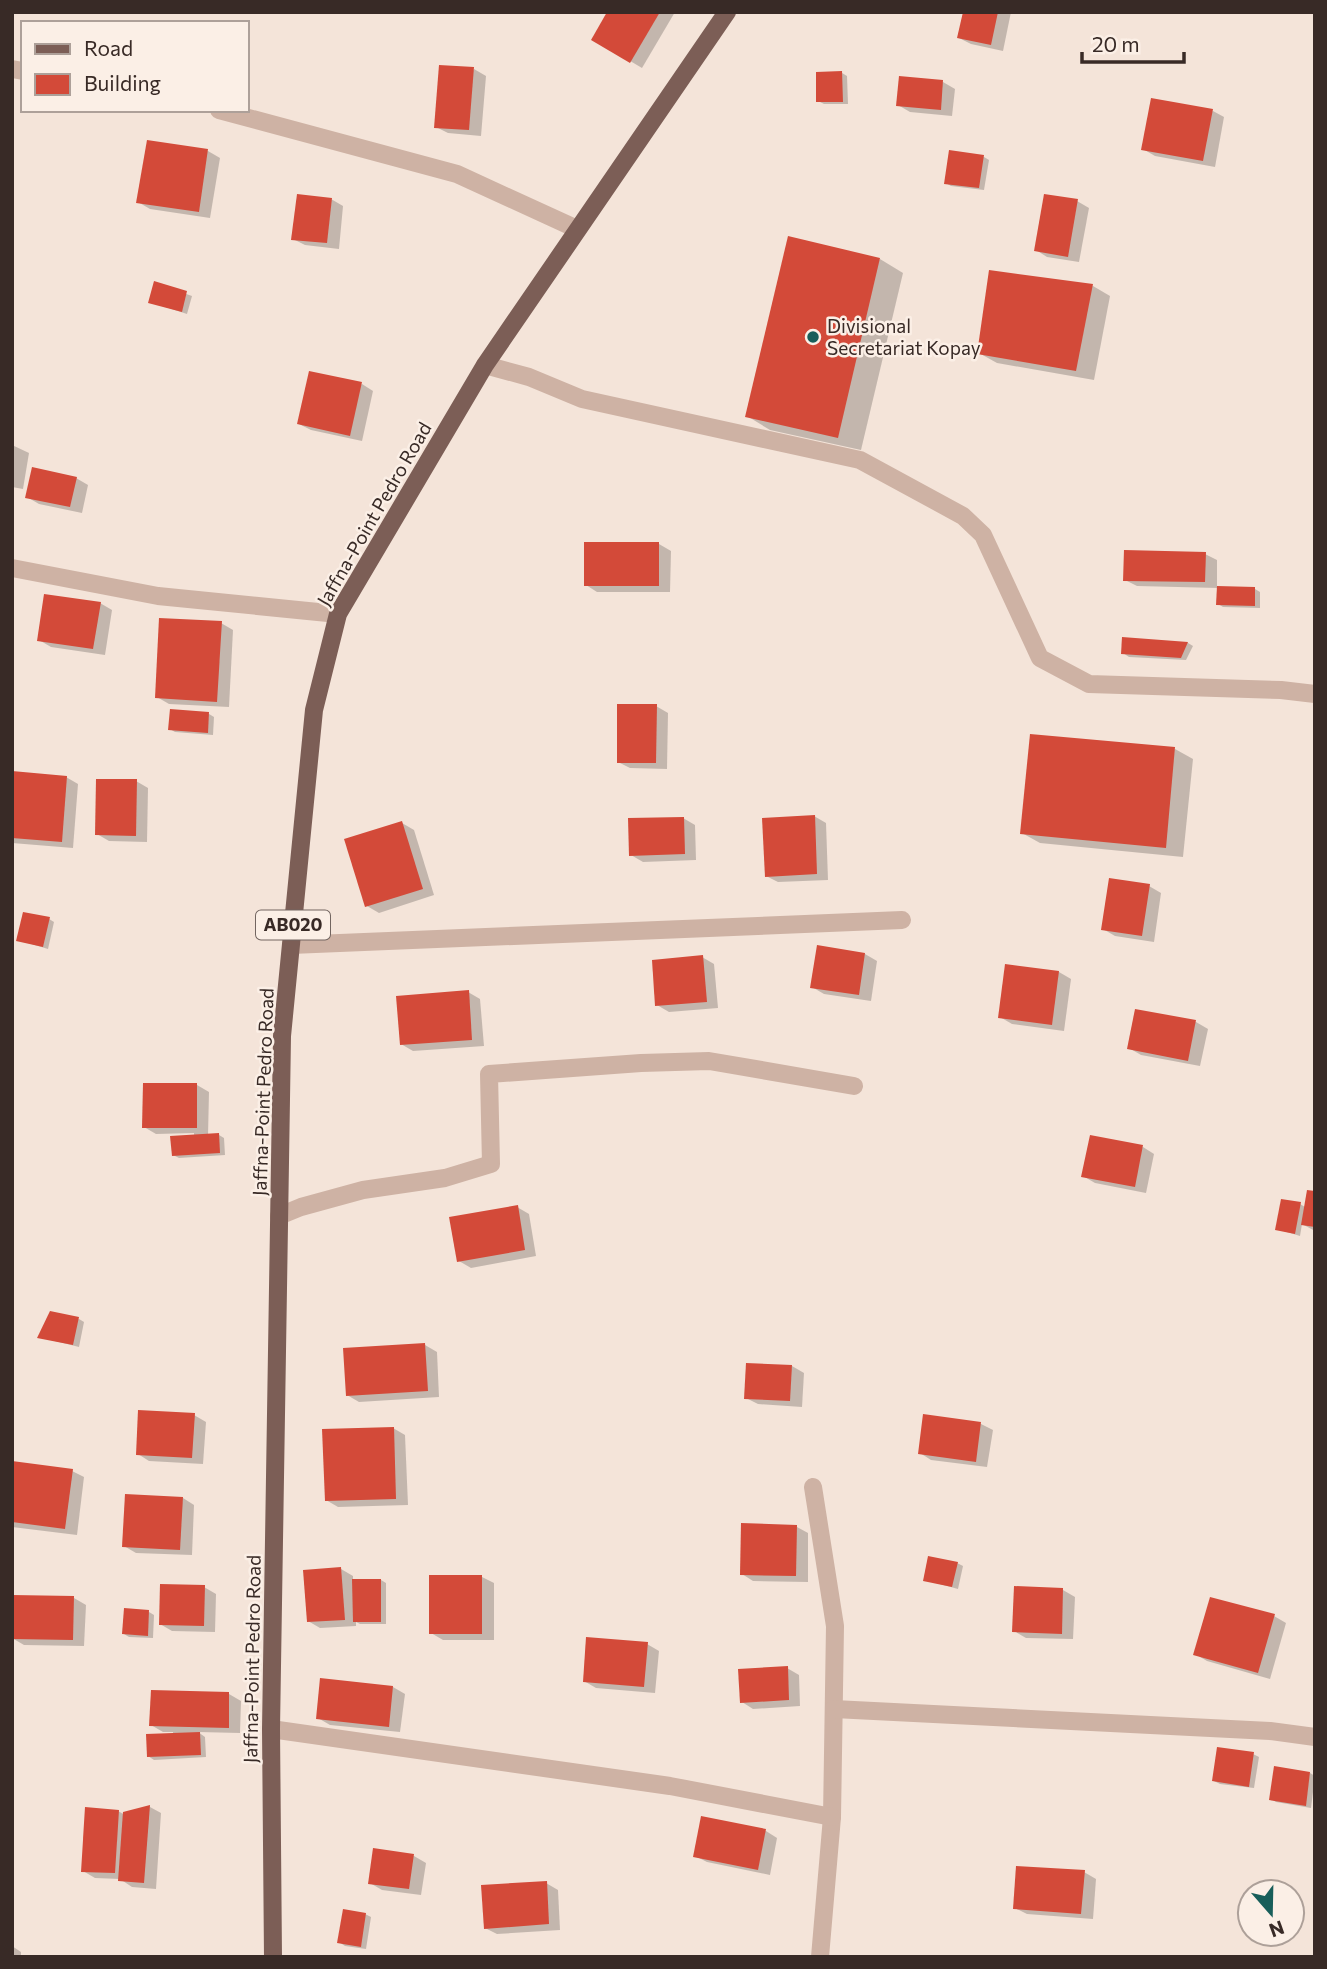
<svg xmlns="http://www.w3.org/2000/svg" width="1327" height="1969" font-family="Commissioner,sans-serif">
  <style>
    .shadow { fill: #0003 }
    .building { fill: #d34a39 }
    .lines { fill: none; stroke-linecap: round; stroke-linejoin: round }
    .minor { stroke: #ceb2a4; stroke-width: 18 }
    .major { stroke: #7c5e56; stroke-width: 18 }
    .poi-dot { fill: #185e5a; stroke: #fbefe6; stroke-width: 2.5 }
    .labels { text-anchor: middle; stroke-width: 5; stroke-linejoin: round; paint-order: stroke }
    .shield { fill: #fbefe6; stroke: #726560; stroke-width: 2 }
    .shield-label { font-size: 18px; font-weight: bold; fill: #382a26 }
    .poi-label { font-size: 19px; fill: #382a26; stroke: #fbefe6; text-anchor: start }
    .street-label { font-size: 19px; fill: #382a26; stroke: #fbefe6 }
  </style>
  <rect width="100%" height="100%" fill="#f4e4d9"/>
  <g class="shadow">
    <path d="M609,12H675L642,68L593,39Z"/>
    <path d="M965,12H1011L1003,51L971,44L959,38Z"/>
    <path d="M474,69L486,76L481,136L448,133L436,127Z"/>
    <path d="M842,73L847,76L848,104H824L818,101Z"/>
    <path d="M943,82L955,89L952,116L910,112L898,105Z"/>
    <path d="M1213,111L1224,117L1215,167L1155,156L1143,149Z"/>
    <path d="M148,142L208,151L220,158L210,218L150,209L138,202Z"/>
    <path d="M950,152L984,157L989,160L984,190L951,186L946,183Z"/>
    <path d="M331,199L343,206L339,249L305,245L293,239Z"/>
    <path d="M1077,201L1089,208L1079,262L1047,257L1036,250Z"/>
    <path d="M880,259L903,273L861,450L770,430L747,416Z"/>
    <path d="M155,283L192,296L187,314L150,302Z"/>
    <path d="M1093,286L1110,296L1094,380L997,363L979,353Z"/>
    <path d="M362,384L373,391L362,441L311,430L299,424Z"/>
    <path d="M12,445L29,453L23,489L12,487Z"/>
    <path d="M76,478L88,485L82,513L39,504L27,497Z"/>
    <path d="M659,544L671,551L670,592H597L586,585Z"/>
    <path d="M1205,554L1217,560V587L1255,589L1260,592V608L1223,607L1218,604V588L1137,586L1125,580Z"/>
    <path d="M100,603L112,610L105,655L51,647L39,640Z"/>
    <path d="M221,623L233,630L229,707L169,704L157,697Z"/>
    <path d="M1124,639L1188,643L1193,646L1186,660L1129,657L1123,653Z"/>
    <path d="M656,706L668,713L667,769L630,768L618,762Z"/>
    <path d="M209,714L214,717L213,735L175,732L170,729Z"/>
    <path d="M1175,749L1193,759L1183,857L1040,843L1022,833Z"/>
    <path d="M12,773L66,777L78,784L73,848L12,843Z"/>
    <path d="M136,781L148,788L147,842L109,841L97,834Z"/>
    <path d="M814,816L826,823L828,880L778,882L766,876Z"/>
    <path d="M683,818L695,825L696,860L643,862L631,855Z"/>
    <path d="M402,823L414,830L434,895L379,913L367,906Z"/>
    <path d="M1149,886L1161,893L1154,942L1115,936L1103,929Z"/>
    <path d="M49,919L54,922L48,949L18,940Z"/>
    <path d="M818,947L865,954L877,961L871,1001L824,994L812,987Z"/>
    <path d="M702,957L714,964L718,1008L669,1012L657,1005Z"/>
    <path d="M1006,966L1059,972L1071,979L1064,1031L1012,1024L1000,1017Z"/>
    <path d="M468,992L480,999L484,1046L413,1051L401,1044Z"/>
    <path d="M1136,1011L1196,1022L1208,1029L1200,1066L1141,1055L1129,1048Z"/>
    <path d="M197,1085L209,1092L208,1136L219,1135L224,1138L225,1155L179,1158L173,1155L194,1137V1133L156,1134L144,1127Z"/>
    <path d="M1143,1147L1154,1154L1146,1193L1095,1183L1083,1176Z"/>
    <path d="M1300,1204L1305,1207L1315,1231L1302,1224L1300,1236L1277,1229Z"/>
    <path d="M517,1207L529,1214L536,1256L471,1268L459,1261Z"/>
    <path d="M79,1319L84,1322L79,1347L39,1337Z"/>
    <path d="M425,1345L437,1352L439,1397L359,1402L347,1395Z"/>
    <path d="M792,1366L804,1373L802,1407L758,1404L746,1398Z"/>
    <path d="M194,1415L206,1422L203,1464L149,1461L138,1454Z"/>
    <path d="M925,1416L981,1424L993,1430L987,1467L931,1460L920,1453Z"/>
    <path d="M393,1428L405,1435L408,1505L338,1507L326,1500Z"/>
    <path d="M12,1463L72,1471L84,1477L77,1535L12,1527Z"/>
    <path d="M183,1498L194,1505L192,1555L136,1553L124,1546Z"/>
    <path d="M797,1527L808,1533V1582L753,1581L742,1574Z"/>
    <path d="M957,1563L963,1566L958,1589L925,1580Z"/>
    <path d="M341,1569L353,1576V1581L381,1580L386,1583V1624H360L356,1622V1626L320,1628L308,1621Z"/>
    <path d="M482,1577L494,1583V1640H443L431,1633Z"/>
    <path d="M204,1587L216,1594L215,1632L172,1631L160,1624Z"/>
    <path d="M1063,1590L1075,1597L1073,1639L1026,1638L1014,1631Z"/>
    <path d="M74,1598L86,1605L84,1646L24,1645L12,1638Z"/>
    <path d="M149,1612L154,1615L153,1638L129,1637L124,1634Z"/>
    <path d="M1274,1616L1286,1623L1270,1679L1207,1661L1195,1654Z"/>
    <path d="M647,1644L659,1651L655,1693L596,1688L584,1681Z"/>
    <path d="M787,1668L799,1675L800,1706L753,1709L742,1702Z"/>
    <path d="M322,1680L393,1687L405,1694L400,1732L330,1725L318,1718Z"/>
    <path d="M229,1694L241,1701L240,1733L198,1732L205,1737L206,1757L154,1760L148,1756L173,1735V1732H163L151,1725Z"/>
    <path d="M1253,1754L1259,1757L1254,1788L1220,1784L1214,1781Z"/>
    <path d="M1310,1773L1315,1776L1311,1808L1276,1802L1271,1799Z"/>
    <path d="M150,1807L161,1813L156,1889L132,1887L120,1879L95,1878L83,1871L118,1811L125,1815Z"/>
    <path d="M702,1819L766,1831L777,1838L770,1875L707,1862L695,1856Z"/>
    <path d="M374,1850L414,1856L426,1863L421,1895L382,1890L370,1883Z"/>
    <path d="M1084,1872L1096,1879L1093,1919L1027,1914L1015,1908Z"/>
    <path d="M546,1883L558,1890L560,1930L497,1934L485,1928Z"/>
    <path d="M365,1914L371,1917L366,1949L345,1946L339,1942Z"/>
    <path d="M12,1946L21,1952V1957H12Z"/>
  </g>
  <g class="building">
    <path d="M607,12H660L630,63L591,40Z"/>
    <path d="M963,12H998L991,45L957,38Z"/>
    <path d="M439,65L474,67L469,130L434,128Z"/>
    <path d="M842,71L843,102H816V72Z"/>
    <path d="M899,76L943,80L941,110L896,106Z"/>
    <path d="M1151,98L1213,109L1203,161L1141,150Z"/>
    <path d="M147,140L208,149L199,212L136,203Z"/>
    <path d="M949,150L984,155L979,188L944,184Z"/>
    <path d="M297,194L332,198L327,243L291,240Z"/>
    <path d="M1044,194L1078,199L1068,257L1034,251Z"/>
    <path d="M788,236L880,258L838,438L745,417Z"/>
    <path d="M989,270L1093,284L1076,371L977,354Z"/>
    <path d="M154,281L187,291L182,312L148,303Z"/>
    <path d="M309,371L362,382L350,436L297,424Z"/>
    <path d="M32,467L77,477L70,507L25,498Z"/>
    <rect x="584" y="542" width="75" height="44"/>
    <path d="M1124,550L1206,552L1205,582L1123,581Z"/>
    <path d="M1217,586L1255,587V606L1216,605Z"/>
    <path d="M44,594L101,602L93,649L37,641Z"/>
    <path d="M159,618L222,621L217,702L155,698Z"/>
    <path d="M1122,637L1188,642L1181,658L1121,654Z"/>
    <path d="M617,704H657L656,763H617Z"/>
    <path d="M170,709L209,712L208,733L168,730Z"/>
    <path d="M1030,734L1175,747L1166,848L1020,834Z"/>
    <path d="M12,771L67,776L62,842L12,838Z"/>
    <path d="M96,779H137L136,836L95,835Z"/>
    <path d="M815,815L817,874L765,877L762,818Z"/>
    <path d="M684,817L685,854L629,856L628,818Z"/>
    <path d="M402,821L423,889L365,907L344,839Z"/>
    <path d="M1109,878L1150,884L1142,936L1101,930Z"/>
    <path d="M23,912L50,917L43,947L16,941Z"/>
    <path d="M817,945L865,953L859,995L810,988Z"/>
    <path d="M703,955L707,1002L655,1006L652,960Z"/>
    <path d="M1005,964L1059,971L1052,1025L998,1018Z"/>
    <path d="M469,990L472,1040L400,1045L396,996Z"/>
    <path d="M1135,1009L1196,1020L1188,1061L1127,1049Z"/>
    <path d="M143,1083H197V1128H142Z"/>
    <path d="M219,1133L220,1153L172,1156L170,1136Z"/>
    <path d="M1090,1135L1143,1145L1135,1187L1081,1177Z"/>
    <path d="M1307,1190L1315,1191V1227L1301,1225Z"/>
    <path d="M1281,1199L1301,1202L1295,1234L1275,1230Z"/>
    <path d="M518,1205L525,1250L457,1262L449,1217Z"/>
    <path d="M50,1311L79,1317L73,1345L37,1338Z"/>
    <path d="M425,1343L428,1391L346,1396L343,1348Z"/>
    <path d="M746,1363L792,1365L790,1401L744,1399Z"/>
    <path d="M138,1410L195,1413L192,1458L136,1455Z"/>
    <path d="M923,1414L981,1422L976,1462L918,1454Z"/>
    <path d="M394,1427L396,1499L325,1501L322,1429Z"/>
    <path d="M12,1461L73,1469L65,1529L12,1522Z"/>
    <path d="M125,1494L183,1497L180,1550L122,1547Z"/>
    <path d="M741,1523L797,1525L796,1576L740,1575Z"/>
    <path d="M928,1556L958,1562L952,1587L923,1581Z"/>
    <path d="M341,1567L345,1620L307,1622L303,1570Z"/>
    <rect x="429" y="1575" width="53" height="59"/>
    <path d="M352,1579H381V1622H353Z"/>
    <path d="M160,1584L205,1585L204,1626L159,1625Z"/>
    <path d="M1014,1586L1063,1588L1062,1634L1012,1632Z"/>
    <path d="M12,1595L74,1596L73,1640L12,1639Z"/>
    <path d="M1210,1597L1275,1614L1258,1673L1193,1655Z"/>
    <path d="M124,1608L149,1610L148,1636L122,1634Z"/>
    <path d="M586,1637L648,1642L644,1687L583,1682Z"/>
    <path d="M788,1666L789,1700L740,1703L738,1669Z"/>
    <path d="M320,1678L393,1686L389,1727L316,1719Z"/>
    <path d="M151,1690L229,1692V1728L149,1726Z"/>
    <path d="M200,1732L201,1755L147,1757L146,1734Z"/>
    <path d="M1217,1747L1254,1752L1249,1787L1212,1781Z"/>
    <path d="M1274,1766L1310,1772L1306,1806L1269,1800Z"/>
    <path d="M150,1805L144,1883L118,1881L123,1812Z"/>
    <path d="M85,1807L119,1810L115,1873L81,1872Z"/>
    <path d="M701,1816L766,1829L758,1870L693,1857Z"/>
    <path d="M373,1848L414,1854L409,1889L368,1884Z"/>
    <path d="M1016,1866L1085,1870L1081,1914L1013,1909Z"/>
    <path d="M547,1881L549,1924L484,1929L481,1885Z"/>
    <path d="M343,1909L366,1913L361,1947L337,1943Z"/>
  </g>
  <g class="lines">
    <g class="minor">
      <path d="M12,69L23,71"/>
      <path d="M219,110L457,174L577,229"/>
      <path d="M485,365L529,377L582,399L860,460L963,516L983,535L1040,658L1089,684L1281,690L1315,694"/>
      <path d="M12,568L158,596L338,614"/>
      <path d="M291,945L902,920"/>
      <path d="M279,1216L301,1207L363,1190L445,1178L491,1164L489,1074L641,1063L709,1061L854,1086"/>
      <path d="M813,1487L835,1626L832,1817L820,1957"/>
      <path d="M834,1709L1270,1731L1315,1737"/>
      <path d="M271,1729L670,1786L832,1817"/>
    </g>
    <path class="major" d="M273,1957L271,1729L282,1036L314,710L338,614L485,365L727,12"/>
  </g>
  <circle class="poi-dot" cx="813" cy="337" r="7"/>
  <g class="labels">
    <rect class="shield" x="256" y="910.5" width="74" height="29" rx="5"/>
    <g class="shield-label">
      <text x="293" y="931">AB020</text>
    </g>
    <g class="poi-label">
      <text x="827" y="333">Divisional<tspan x="827" dy="22">Secretariat Kopay</tspan></text>
    </g>
    <g class="street-label">
      <text transform="translate(374 514) rotate(-60)" y="7">Jaffna-Point Pedro Road</text>
      <text transform="translate(263 1092) rotate(-88)" y="7">Jaffna-Point Pedro Road</text>
      <text transform="translate(252 1659) rotate(-89)" y="7">Jaffna-Point Pedro Road</text>
    </g>
  </g>
  <rect width="1327" height="1969" fill="none" stroke="#382a26" stroke-width="28"/>
  <rect x="21" y="21" width="228" height="91" fill="#fbefe6" stroke="#ada099" stroke-width="2"/>
  <rect x="35" y="44" width="35" height="10" fill="#7c5e56" stroke="#ada099" stroke-width="2"/>
  <text x="84" y="56" font-size="21" fill="#382a26">Road</text>
  <rect x="35" y="74" width="35" height="21" fill="#d34a39" stroke="#ada099" stroke-width="2"/>
  <text x="84" y="91" font-size="21" fill="#382a26">Building</text>
  <g transform="translate(1271 1913) rotate(160)"><circle r="33" fill="#fbefe6" stroke="#ada099" stroke-width="2"/>
  <path d="M0-5L12 26L0 18L-12 26Z" fill="#185e5a"/>
  <text y="-10" font-size="19" font-weight="bold" text-anchor="middle" fill="#382a26">N</text>
  </g>
  <path d="M1082 52v10h102v-10" fill="none" stroke="#382a26" stroke-width="3.5"/>
  <text x="1092" y="52" font-size="21" fill="#382a26" stroke="#fbefe6" stroke-width="5" paint-order="stroke">20 m</text>
</svg>
